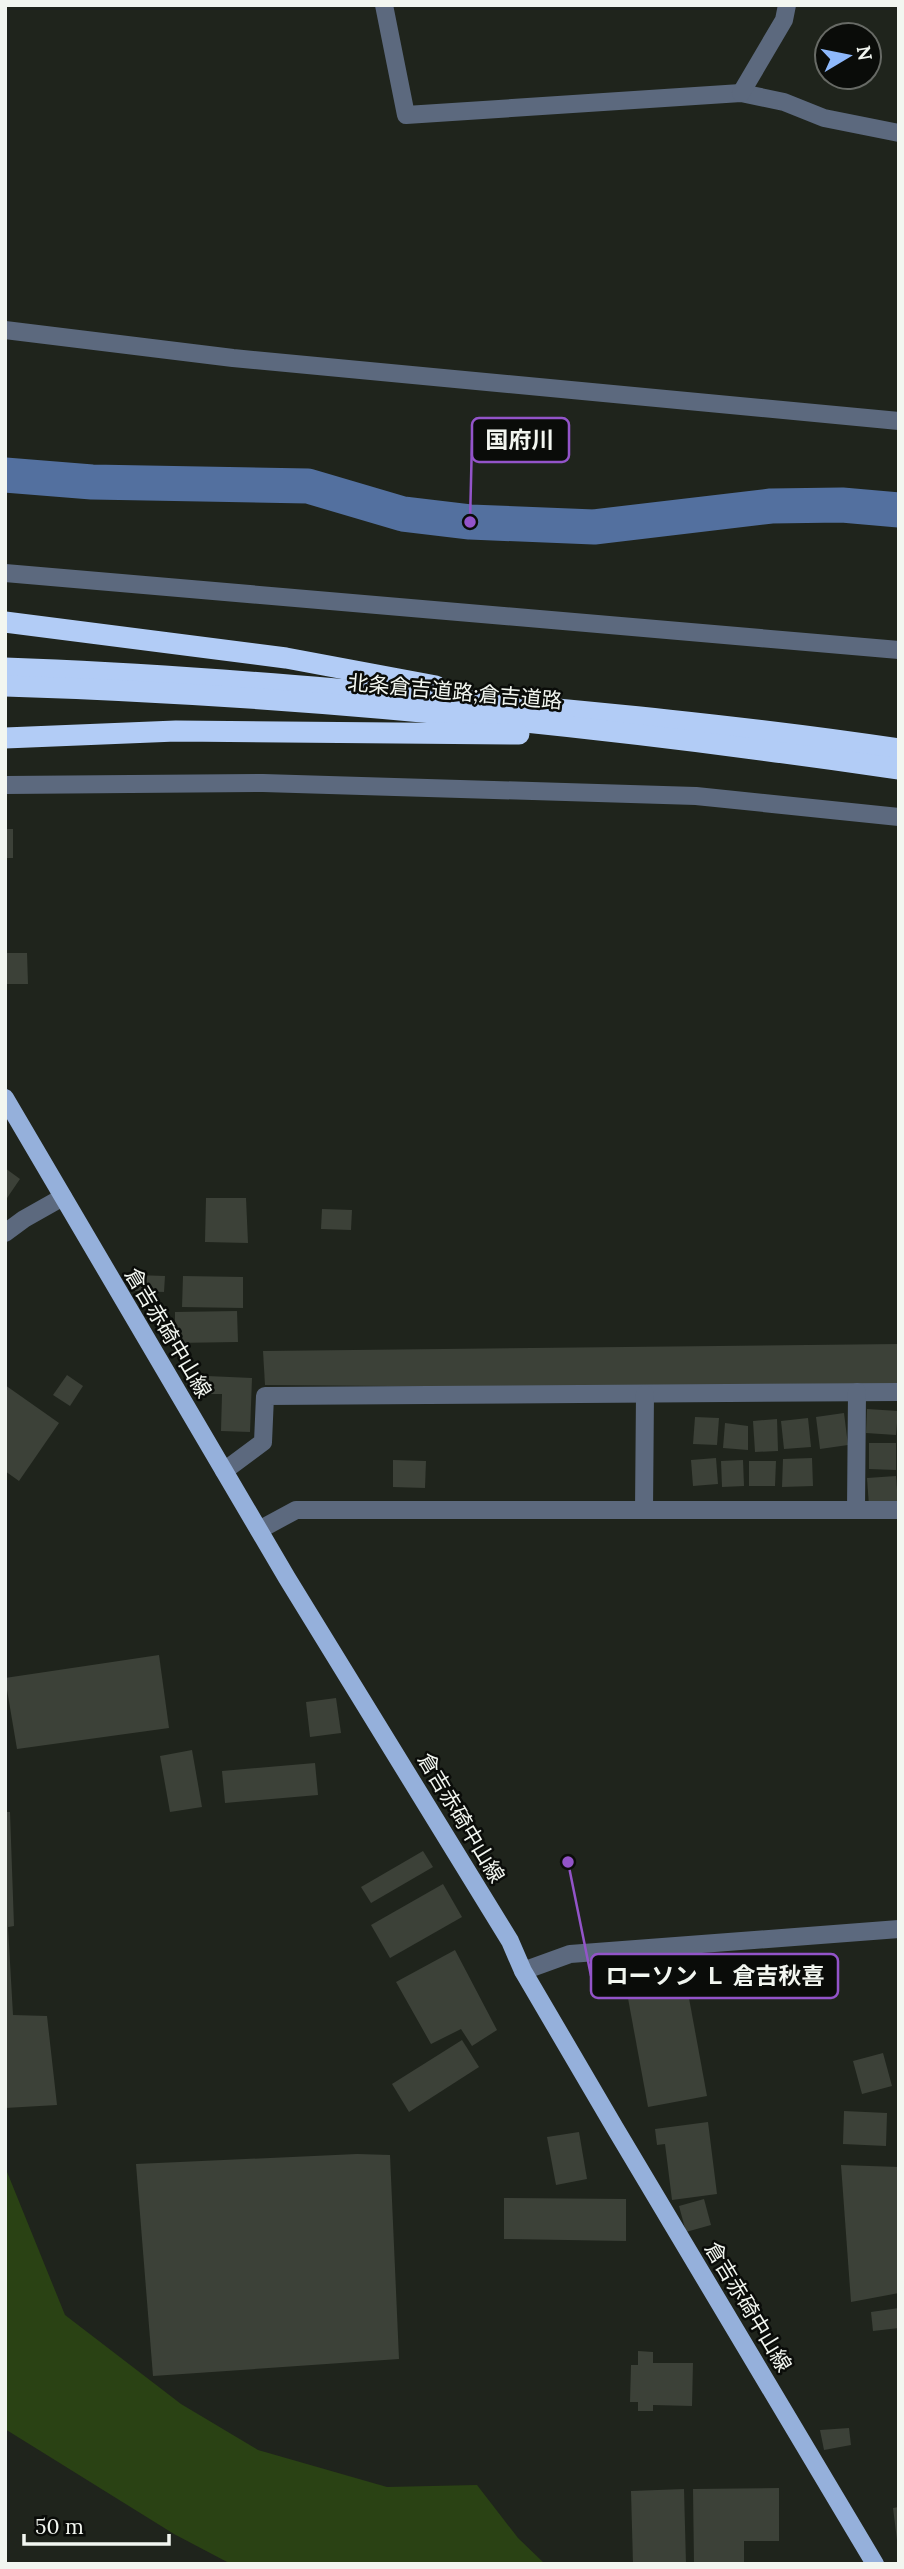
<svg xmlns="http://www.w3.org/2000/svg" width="904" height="2569" font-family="Lora,'Noto Sans JP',serif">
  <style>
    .green { fill: #2a4214 }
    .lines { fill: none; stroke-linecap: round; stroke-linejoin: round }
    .river { stroke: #53709f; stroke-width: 35 }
    .building { fill: #3c4138 }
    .minor { stroke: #5c697e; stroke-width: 18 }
    .major { stroke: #95b0db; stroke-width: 18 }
    .highway { stroke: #b2ccf6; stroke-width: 21 }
    .labels { text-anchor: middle; stroke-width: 5; stroke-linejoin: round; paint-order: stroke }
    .street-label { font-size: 21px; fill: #f2f6f0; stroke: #0a0c09 }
    .leader { fill: none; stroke: #9354c9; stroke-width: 2.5 }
    .callout-dot { fill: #9354c9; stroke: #0a0c09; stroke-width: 2.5 }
    .callout { fill: #0a0c09; stroke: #9354c9; stroke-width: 2.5 }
    .callout-label { font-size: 23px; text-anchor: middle; font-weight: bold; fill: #f2f6f0 }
  </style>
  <rect width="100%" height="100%" fill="#1f241c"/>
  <path class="green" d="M5,2167L65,2315L181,2404L258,2450L387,2487L477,2485L518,2538L545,2564H231L174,2534L5,2429Z"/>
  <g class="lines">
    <path class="river" d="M5,475L92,482L308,486L403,514L470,522L594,527L771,506L842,505L899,510"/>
  </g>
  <g class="building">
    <rect x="5" y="829" width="8" height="29"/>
    <path d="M5,953H27L28,984H5Z"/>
    <path d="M5,1168L20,1179L5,1201Z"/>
    <path d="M206,1198H246L248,1243L205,1242Z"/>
    <path d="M322,1209L352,1210L351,1230L321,1229Z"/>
    <path d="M135,1275L165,1276L164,1292L135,1291Z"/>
    <path d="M183,1276L243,1277V1308L182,1307Z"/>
    <path d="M237,1311L238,1342L175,1343V1312Z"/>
    <path d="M899,1344V1390L265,1385L263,1351Z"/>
    <path d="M67,1375L83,1386L70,1406L53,1395Z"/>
    <path d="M207,1376L252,1378L250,1432L221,1431L222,1394H206Z"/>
    <path d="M5,1385L59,1423L19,1481L5,1471Z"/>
    <path d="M867,1409L898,1411L896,1435L866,1433Z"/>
    <path d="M844,1413L848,1445L820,1449L816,1417Z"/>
    <path d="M695,1417L719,1418L717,1445L693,1444Z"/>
    <path d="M808,1418L811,1447L784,1449L781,1421Z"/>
    <path d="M777,1419L778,1451L755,1452L753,1421Z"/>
    <path d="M725,1423L748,1426V1450L723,1448Z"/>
    <path d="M869,1443H896V1470L869,1469Z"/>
    <path d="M716,1458L718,1484L693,1486L691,1460Z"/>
    <path d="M812,1458L813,1486L782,1487L783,1459Z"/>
    <path d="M393,1460L426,1461L425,1488L393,1487Z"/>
    <path d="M743,1460L744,1486L722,1487L721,1461Z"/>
    <path d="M749,1461H776L775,1486H749Z"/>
    <path d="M896,1476L898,1504L869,1506L867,1478Z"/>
    <path d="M159,1655L169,1728L17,1749L5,1678Z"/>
    <path d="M336,1698L341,1733L310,1737L306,1702Z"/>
    <path d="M192,1750L202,1807L170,1812L160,1756Z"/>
    <path d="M315,1763L318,1795L225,1803L222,1771Z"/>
    <path d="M5,1812H10L14,1926L8,1927L13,2015L47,2016L57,2105L5,2108Z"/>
    <path d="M423,1851L433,1867L371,1903L361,1887Z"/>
    <path d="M443,1884L462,1917L390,1958L371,1925Z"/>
    <path d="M455,1950L497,2030L472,2046L461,2029L431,2044L396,1982Z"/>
    <path d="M684,1971L707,2096L648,2107L625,1982Z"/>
    <path d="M462,2040L479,2067L409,2112L392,2084Z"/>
    <path d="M883,2053L892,2086L862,2094L853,2061Z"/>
    <path d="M844,2111L887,2113L886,2146L843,2144Z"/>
    <path d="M708,2122L717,2194L672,2200L665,2144L657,2145L655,2129Z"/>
    <path d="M579,2132L587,2179L556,2185L547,2137Z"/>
    <path d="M357,2154L390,2155L399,2359L153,2376L136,2164Z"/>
    <path d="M841,2165L899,2167V2293L851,2302Z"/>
    <path d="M504,2198L626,2199V2241L504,2239Z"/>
    <path d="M704,2199L711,2225L686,2232L679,2206Z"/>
    <path d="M899,2308V2328L873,2331L871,2312Z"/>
    <path d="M638,2351L653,2352V2363H693L692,2406L653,2405V2411H638V2402H630L631,2365H638Z"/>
    <path d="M849,2428L851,2445L824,2450L820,2430Z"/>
    <path d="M779,2488V2541H744V2564H694L693,2489Z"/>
    <path d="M684,2489L686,2564H633L631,2491Z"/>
    <path d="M899,2507V2539L897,2540L893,2508Z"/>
  </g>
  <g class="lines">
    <g class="minor">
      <path d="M384,5L406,115L741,93L784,102L824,118L899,133"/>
      <path d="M741,93L784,20L787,5"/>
      <path d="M5,330L233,358L899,421"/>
      <path d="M5,573L899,650"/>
      <path d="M5,785L263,783L696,796L899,817"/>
      <path d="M5,1233L24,1219L63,1197"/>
      <path d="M224,1471L263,1442L265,1396L899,1392"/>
      <path d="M644,1510L645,1394"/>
      <path d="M856,1510L857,1392"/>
      <path d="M259,1530L296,1510H899"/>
      <path d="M523,1971L570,1954L899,1929"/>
    </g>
    <path class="major" d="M5,1098L287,1578L510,1941L523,1971L615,2128L875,2564"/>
    <g class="highway">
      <path d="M5,622L286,658L436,686"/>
      <path d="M5,668C150,673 295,685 440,698C593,712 746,726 899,749"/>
      <path d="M5,686C304,695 603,726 899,769"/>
      <path d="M5,738L176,731L519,734"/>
    </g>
  </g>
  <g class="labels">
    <g class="street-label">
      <text transform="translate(455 692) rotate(5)" y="7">北条倉吉道路;倉吉道路</text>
      <text transform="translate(168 1333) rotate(59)" y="7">倉吉赤碕中山線</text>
      <text transform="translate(461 1818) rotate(59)" y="7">倉吉赤碕中山線</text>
      <text transform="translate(748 2307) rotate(59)" y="7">倉吉赤碕中山線</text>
    </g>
  </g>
  <path class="leader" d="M470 522L472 440M568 1862L591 1976"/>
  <g class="callout-dot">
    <circle cx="470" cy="522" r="7"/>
    <circle cx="568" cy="1862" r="7"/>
  </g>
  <g class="callout">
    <rect x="472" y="418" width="97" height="44" rx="7"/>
    <rect x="591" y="1954" width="247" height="44" rx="7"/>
  </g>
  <g class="callout-label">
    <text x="520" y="448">国府川</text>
    <text x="715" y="1984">ローソン Ｌ 倉吉秋喜</text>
  </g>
  <rect width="904" height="2569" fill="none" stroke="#f2f6f0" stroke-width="14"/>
  <g transform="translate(848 56) rotate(80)"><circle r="33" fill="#0a0c09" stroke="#676a65" stroke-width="2"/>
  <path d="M0-5L12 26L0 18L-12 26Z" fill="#8eb9fc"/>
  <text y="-10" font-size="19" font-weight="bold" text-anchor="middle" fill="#f2f6f0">N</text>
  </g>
  <path d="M24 2534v10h145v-10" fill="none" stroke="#f2f6f0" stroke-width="3.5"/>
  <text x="35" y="2534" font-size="21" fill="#f2f6f0" stroke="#0a0c09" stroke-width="5" paint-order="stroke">50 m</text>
</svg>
